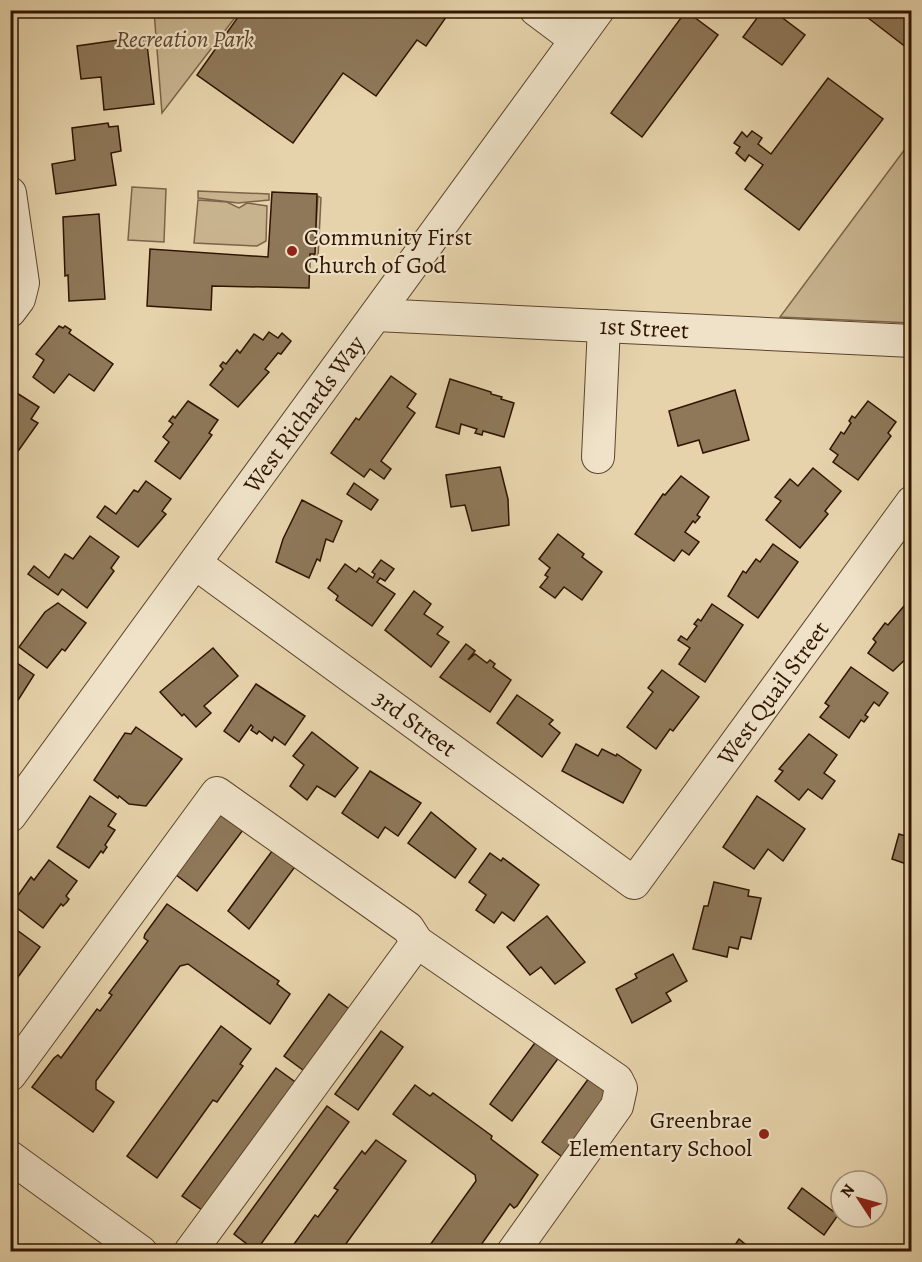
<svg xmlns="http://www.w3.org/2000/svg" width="922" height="1262" font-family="Alegreya,serif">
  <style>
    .green { fill: #c7b38e; stroke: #7b6448; stroke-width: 1.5 }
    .building { fill: #8e7859; stroke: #2f1501; stroke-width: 1.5 }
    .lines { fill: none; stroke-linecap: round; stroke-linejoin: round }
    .minor-casing { stroke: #5d442c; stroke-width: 34 }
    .minor { stroke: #efe2c8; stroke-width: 32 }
    .poi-dot { fill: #8f2418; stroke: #efe2c8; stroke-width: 2 }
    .labels { text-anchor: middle; stroke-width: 4.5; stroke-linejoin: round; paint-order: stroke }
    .park-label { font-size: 24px; font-style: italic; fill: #5d442b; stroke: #efe2c8 }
    .poi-label { font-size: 24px; fill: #2f1501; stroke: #efe2c8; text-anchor: start }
    .street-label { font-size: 24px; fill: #2f1501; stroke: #efe2c8 }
  </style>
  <rect width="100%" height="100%" fill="#e6d3ab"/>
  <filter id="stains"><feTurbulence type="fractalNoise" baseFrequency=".00333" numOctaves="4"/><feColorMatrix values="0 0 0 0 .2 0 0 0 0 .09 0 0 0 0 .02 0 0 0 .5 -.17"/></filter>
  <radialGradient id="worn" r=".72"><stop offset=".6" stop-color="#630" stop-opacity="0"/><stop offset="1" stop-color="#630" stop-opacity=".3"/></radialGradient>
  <g class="green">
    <path d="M154,11H240L162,113Z"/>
    <path d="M911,141V323L780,317Z"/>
    <path d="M132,187L166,189L164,242L128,240Z"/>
    <path d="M198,191L269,194V200L238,203L198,198Z"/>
    <path d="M318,196L321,198L318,258L314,257Z"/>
    <path d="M198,200L227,202L239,208L247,203L267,206L266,241L257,246L194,243Z"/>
  </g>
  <g class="building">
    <path d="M243,10H451L426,46L417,40L376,96L343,73L293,143L197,75Z"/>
    <path d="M763,10H772L805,35L782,65L743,37Z"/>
    <path d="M912,10L911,51L859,11V10Z"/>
    <path d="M686,11L718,35L642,137L611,113Z"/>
    <path d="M146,36L154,104L104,110L101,77L81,79L77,46Z"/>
    <path d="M828,78L883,119L799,230L745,189L763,165L749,155L745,161L736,153L740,147L734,143L742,132L747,137L752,131L762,138L758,144L771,154Z"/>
    <path d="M108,123L109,127L118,126L121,151L111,153L116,185L56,194L52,164L75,160L72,128Z"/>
    <path d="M272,192L317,194L315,254H310L309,288L212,286L211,310L147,306L150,249L268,257Z"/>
    <path d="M99,214L105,299L69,301L68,275L65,276L63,217Z"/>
    <path d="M59,326L63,328L65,326L71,330L69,333L113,364L94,391L69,374L54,393L33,377L44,360L36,354Z"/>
    <path d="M269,332L278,338L282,333L291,341L281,354L278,353L265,369L269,372L238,407L210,385L223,369L220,366L223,362L226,364L237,350L240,353L254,334L263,340Z"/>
    <path d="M391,376L416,394L407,407L415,413L381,461L391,469L384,479L370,469L364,477L331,453L356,418L359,420Z"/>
    <path d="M450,379L491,392V394L502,397L501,399L514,403L504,437L483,431L482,435L475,433L477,429L461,424L459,434L436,427Z"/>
    <path d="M12,390L39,407L31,419L38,423L11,461Z"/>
    <path d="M735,390L749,440L703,453L699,440L678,446L669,411Z"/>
    <path d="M188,401L218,420L209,433L212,435L180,479L155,461L169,442L163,437L173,424L169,421L173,416L175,418Z"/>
    <path d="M868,401L896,422L888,433L891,436L858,480L833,462L838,455L830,449L841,432L844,434L851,423L849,421L852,416L855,418Z"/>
    <path d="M500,467L508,499L509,525L472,531L465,505L451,507L446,475Z"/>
    <path d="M813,468L841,491L825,511L828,514L800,548L766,520L781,501L775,497L790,479L798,486Z"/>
    <path d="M681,476L709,497L697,515L700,517L695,523L693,521L685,532L699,542L689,555L682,550L674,561L635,534L663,494L665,495Z"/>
    <path d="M146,481L171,499L162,511L166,514L138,547L97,517L105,506L116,514L134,490L138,492Z"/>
    <path d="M354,483L378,500L371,510L347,494Z"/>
    <path d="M302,500L342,521L333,542L326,539L320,561L317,559L309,578L276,562L283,539Z"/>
    <path d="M558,534L584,554L582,557L602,572L582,600L564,587L555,598L540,587L548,577L545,575L550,568L539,559Z"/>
    <path d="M90,536L119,557L111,568L114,571L87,608L62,589L58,595L28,574L34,566L49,578L65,554L73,559Z"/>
    <path d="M773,544L798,562L758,618L728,596L743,571L746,573L756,559L760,562Z"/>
    <path d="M381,560L394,569L385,581L380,578L377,582L395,594L372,626L336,600L338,596L328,588L345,564L356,572L359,568L373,578L375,574L372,572Z"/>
    <path d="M414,591L431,604L424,614L443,627L437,634L449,642L431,667L385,630Z"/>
    <path d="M58,603L86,623L65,651L62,649L47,668L19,647L45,612Z"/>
    <path d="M712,604L743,625L705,682L679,664L690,648L678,640L681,636L687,640L697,626L694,624L698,619L701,621Z"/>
    <path d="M904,606L912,611V653L893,671L868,653L876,642L873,639L885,623L888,625Z"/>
    <path d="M466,644L475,651L468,660L475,654L487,663L490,660L495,664L493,667L511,680L490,712L440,677Z"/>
    <path d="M213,648L238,676L204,706L211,713L196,727L184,714L182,716L160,692Z"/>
    <path d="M10,658L34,675L10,713Z"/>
    <path d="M851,667L888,693L879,706L874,702L865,715L868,717L864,722L861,720L849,738L820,717L829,706L825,703Z"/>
    <path d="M662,670L699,697L673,731L670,729L656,749L627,727L653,692L648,688Z"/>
    <path d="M256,684L305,716L285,745L274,737L272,741L259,731L257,734L251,730L253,727L251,725L239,742L224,731Z"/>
    <path d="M517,695L553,720L549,724L560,733L542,757L497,723Z"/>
    <path d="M136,727L182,759L146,806L129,804L119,796L118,798L94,780L125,733L131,734Z"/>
    <path d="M312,732L358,768L335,797L317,786L307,800L290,786L304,765L293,756Z"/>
    <path d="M809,734L837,755L824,773L835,781L822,799L808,789L799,800L775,781L783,771L779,769Z"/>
    <path d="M576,744L598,756L602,749L616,756L617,754L641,770L623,803L562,771Z"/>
    <path d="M370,771L421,803L398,836L385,827L378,838L342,813Z"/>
    <path d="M90,796L116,814L108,826L115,830L105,845L107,847L103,853L101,851L89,868L57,847Z"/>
    <path d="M757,796L805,829L783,861L768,849L754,869L723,847Z"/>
    <path d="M223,809L246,826L197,891L175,874Z"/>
    <path d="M431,812L476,849L455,878L408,843Z"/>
    <path d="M899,834L912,838V866L892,859Z"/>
    <path d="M275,847L297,864L249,929L228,911Z"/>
    <path d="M490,853L501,861L503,858L539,885L514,921L502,912L494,923L476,910L486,895L469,882Z"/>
    <path d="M49,860L77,881L66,896L69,899L67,902L63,906L61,904L43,928L12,904L31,877L34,880Z"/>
    <path d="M714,882L749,890L748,896L761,898L751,939L741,937L738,949L729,947L727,957L693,949L704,906H708Z"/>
    <path d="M167,904L279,981L277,984L290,994L270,1024L188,964L180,966L96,1081V1089L114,1102L93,1132L32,1087L54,1058L58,1055L61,1058L97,1009L100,1011L112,995L109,993L148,941L144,938L145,934Z"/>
    <path d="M547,916L585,962L555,984L541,967L530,975L507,947Z"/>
    <path d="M10,925L40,947L18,977L10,972Z"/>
    <path d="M673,954L687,981L666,993L671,1001L632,1023L616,989L637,978L635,974Z"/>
    <path d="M329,994L352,1011L307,1073L284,1056Z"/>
    <path d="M221,1026L251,1049L240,1064L243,1066L217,1102L213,1100L157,1178L127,1156Z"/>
    <path d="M381,1031L403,1047L358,1110L335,1094Z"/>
    <path d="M537,1040L560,1056L512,1121L490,1104Z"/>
    <path d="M276,1068L298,1084L205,1212L182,1196Z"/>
    <path d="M589,1078L612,1094L565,1159L542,1142Z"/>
    <path d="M415,1085L430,1096L433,1093L492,1136L491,1139L538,1175L517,1206L514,1208L510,1204L476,1252H425L476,1181L475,1175L393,1114Z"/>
    <path d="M327,1106L349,1122L256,1251L234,1234Z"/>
    <path d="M376,1140L406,1161L340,1252L289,1251L315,1215L318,1217L338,1190L334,1188L362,1151L365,1154Z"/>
    <path d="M802,1188L838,1215L824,1235L788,1208Z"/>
    <path d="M739,1239L755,1252H730Z"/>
  </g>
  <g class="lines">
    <g class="minor-casing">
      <g id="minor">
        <path d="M536,10L576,40"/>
        <path d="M10,193L23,283L19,299L10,311"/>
        <path d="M376,315L912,341"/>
        <path d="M598,457L604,326"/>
        <path d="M195,563L634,883L912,502"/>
        <path d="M10,816L598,10"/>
        <path d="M417,942L617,1080L621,1088L617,1106L513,1252"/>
        <path d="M10,1075L217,793L408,928L417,942L190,1252"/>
        <path d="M10,1157L141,1252"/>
      </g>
    </g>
    <use href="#minor" class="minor"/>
  </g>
  <g class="poi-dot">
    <circle cx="292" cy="251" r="6"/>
    <circle cx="764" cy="1134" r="6"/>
  </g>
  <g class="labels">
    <g class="park-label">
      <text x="185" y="47">Recreation Park</text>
    </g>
    <g class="poi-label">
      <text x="304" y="245">Community First<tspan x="304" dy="28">Church of God</tspan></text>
      <text x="752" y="1128" text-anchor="end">Greenbrae<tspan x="752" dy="28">Elementary School</tspan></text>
    </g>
    <g class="street-label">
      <text transform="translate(644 328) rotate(3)" y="8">1st Street</text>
      <text transform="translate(304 414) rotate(-54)" y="8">West Richards Way</text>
      <text transform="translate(773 693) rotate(-54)" y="8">West Quail Street</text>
      <text transform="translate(415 723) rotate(36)" y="8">3rd Street</text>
    </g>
  </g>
  <rect width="922" height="1262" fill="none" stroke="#e6d3ab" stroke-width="36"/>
  <rect x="12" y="12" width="898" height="1238" fill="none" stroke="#2f1501" stroke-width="3"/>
  <rect x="18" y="18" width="886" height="1226" fill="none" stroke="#2f1501" stroke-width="1.5"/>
  <g transform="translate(859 1199) rotate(306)"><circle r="28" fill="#efe2c8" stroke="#a29078" stroke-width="1.5"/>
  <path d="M0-4.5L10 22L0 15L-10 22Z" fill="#8f2418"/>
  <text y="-9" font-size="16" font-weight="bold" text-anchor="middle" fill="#2f1501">N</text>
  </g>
  <rect width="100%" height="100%" filter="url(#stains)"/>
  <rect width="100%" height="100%" fill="url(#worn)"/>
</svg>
